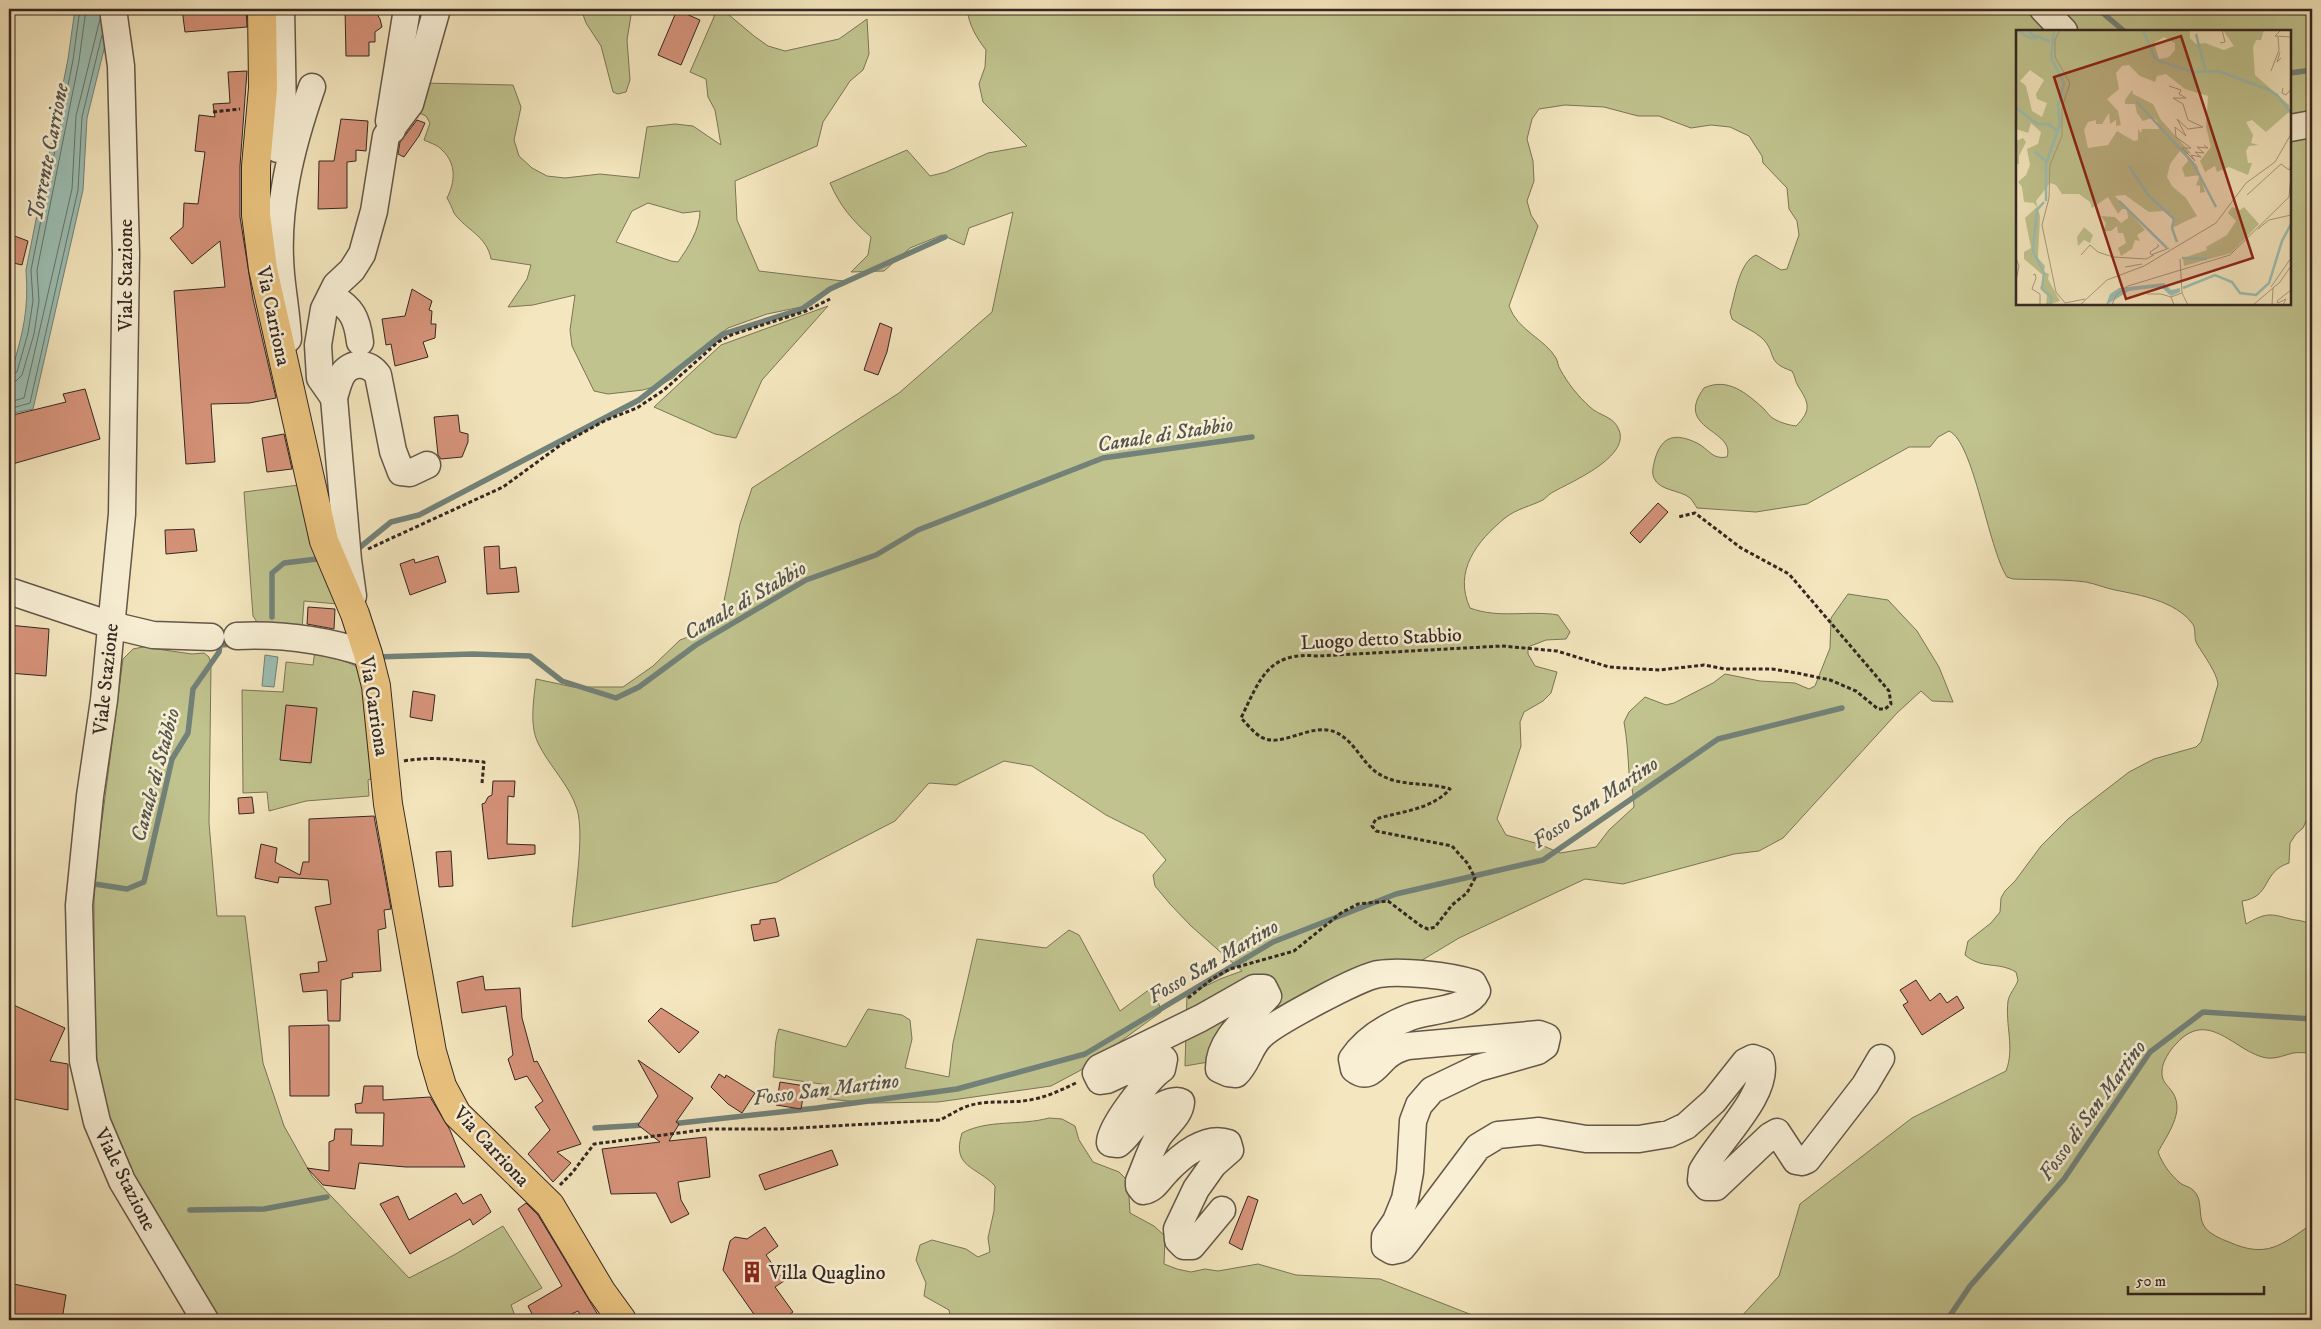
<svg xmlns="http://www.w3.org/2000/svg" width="2321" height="1329" font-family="'IM FELL DW Pica',serif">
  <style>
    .green { fill: #c0c38e; stroke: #7a7558; fill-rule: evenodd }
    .water { fill: #9cbfb4; stroke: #72827a }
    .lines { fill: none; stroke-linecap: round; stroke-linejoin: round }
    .shore { stroke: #68736b; stroke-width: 1 }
    .stream { stroke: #72827a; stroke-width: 5.5 }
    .building { fill: #d6937a; stroke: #342722 }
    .minor-casing { stroke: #645749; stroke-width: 29 }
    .major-casing { stroke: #342722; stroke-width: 30 }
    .path { stroke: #342722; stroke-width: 3; stroke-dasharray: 4 2.5; stroke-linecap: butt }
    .minor { stroke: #f8efd5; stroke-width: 26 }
    .major { stroke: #eac37f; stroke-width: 28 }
    .labels { text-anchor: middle; stroke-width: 5; stroke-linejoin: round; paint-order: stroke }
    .street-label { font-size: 20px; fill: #342722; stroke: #f8efd5 }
    .poi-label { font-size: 20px; fill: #342722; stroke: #f8efd5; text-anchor: start }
    .water-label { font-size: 21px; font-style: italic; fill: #53554e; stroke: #f8efd5 }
    .inset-river { fill: none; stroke: #9cbfb4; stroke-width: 2.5 }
    .inset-road { fill: none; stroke: #a79a80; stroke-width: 1 }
    .view { fill: #8f2418; fill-opacity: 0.15; stroke: #8f2418; stroke-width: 2.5 }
    .inset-edge { fill: none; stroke: #342722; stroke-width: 2.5 }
  </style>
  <rect width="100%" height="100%" fill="#f4e6be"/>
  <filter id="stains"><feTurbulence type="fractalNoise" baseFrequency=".004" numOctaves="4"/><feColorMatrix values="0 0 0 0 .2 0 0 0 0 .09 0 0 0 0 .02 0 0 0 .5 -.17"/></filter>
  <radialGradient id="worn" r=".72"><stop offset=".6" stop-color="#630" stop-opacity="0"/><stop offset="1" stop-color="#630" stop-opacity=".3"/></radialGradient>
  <g class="green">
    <path d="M581,9H632L627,40L630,80L626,92L618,94L613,92L601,46L586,23Z"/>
    <path d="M714,9H722L754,36L768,46L785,51L839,39L867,19L869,54L863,70L850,81L823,122L817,146L735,181L737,220L759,271L843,281L806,306L767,314L728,328L705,345L673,378L660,385L643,390L608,394L594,391L572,346L570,330L575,295L533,305L508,307L527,279L531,265L491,259C487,236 466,230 454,213C452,208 450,203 447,198C455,182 457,164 442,150C438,145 430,143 424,140L430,123L426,116L415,111L422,83L513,85L521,107L514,140L519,156L532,168L547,176L565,178L600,174L639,178L647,127L675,124L693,126L721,145L715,110L708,97L706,79L690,72L714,17ZM648,203L683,213L700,211C700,229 688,248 678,262L671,261L616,242L632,211Z"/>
    <path d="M967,9H2312V807L2303,828L2296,834L2290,843L2289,863C2261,872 2272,897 2242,901L2246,924C2265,913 2270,913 2290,919C2299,921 2305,920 2312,926V1053C2306,1053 2299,1052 2293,1053C2285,1055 2276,1059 2267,1058C2235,1053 2209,1007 2176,1044C2170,1050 2162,1062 2162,1071C2161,1082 2168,1085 2173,1093C2185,1112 2167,1135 2158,1152C2163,1165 2170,1174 2180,1183C2184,1186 2190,1187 2193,1190C2204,1200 2197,1214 2204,1226C2209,1234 2221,1239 2229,1242C2267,1259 2281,1245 2312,1224V1320H1738L1779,1276L1800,1204L1912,1118L2006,1071C2015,1048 2005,1025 2008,1001C2009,994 2016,987 2018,980L2016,972C1997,961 1983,970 1965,955L1968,941L1991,923L2000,912L2001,898L2005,891L2015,881L2041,846L2068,819L2129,772L2154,759L2196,747L2201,742L2218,684C2217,673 2203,654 2197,644C2193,637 2197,629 2192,623C2175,601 2140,595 2115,590C2105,588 2096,584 2086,582C2062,579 2037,580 2013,579L2007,577C1988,548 1974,442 1949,431L1938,437L1930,447H1909L1807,504L1756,512L1697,508C1695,505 1693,501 1690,498C1681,490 1659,491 1654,478C1651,472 1654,464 1655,459C1662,435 1676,433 1697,443C1709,449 1712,460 1727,457C1736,429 1673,430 1704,388C1728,377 1746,393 1763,408C1767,412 1769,416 1774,419C1781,423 1789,425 1796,426C1812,410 1809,403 1798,386C1795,381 1795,376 1792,371C1765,362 1778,354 1762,338C1753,330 1741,326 1732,319L1730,312C1735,296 1739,262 1756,255L1781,270L1787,269L1799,235L1797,221L1789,209L1787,188L1763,163L1762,156L1749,136L1730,127L1711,125L1691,128L1659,116H1638L1604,107L1565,105L1539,109L1532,119L1527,139L1533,161L1534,181L1527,201L1531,215L1538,226L1509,306C1517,330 1545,339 1556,358C1558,362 1558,366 1560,369C1568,384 1578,396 1590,407C1599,416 1614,416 1619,430C1630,457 1571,482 1555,491C1550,493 1547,497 1543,500C1531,506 1516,509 1505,518C1477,541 1453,571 1470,608C1499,619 1528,610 1558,615L1570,632L1566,639L1546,640L1528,647V654L1535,666L1557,672L1551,693L1543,701L1524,712L1520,722L1521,746L1497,819L1506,835L1539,844L1560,853L1596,847L1609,830L1634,807C1634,795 1631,785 1629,773C1628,755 1627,739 1624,722L1629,712L1645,697L1666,705L1674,703L1713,683L1725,674L1760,681L1795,683L1809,689L1815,686L1830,648L1831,618L1848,594L1888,600L1917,631L1939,667L1953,702L1932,701L1921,691L1897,713L1783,838L1759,851L1734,854L1623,884L1585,879L1459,938L1419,962L1220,1060L1185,1066L1187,995L1220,979L1242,971L1191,926L1170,904L1155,886L1153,875L1166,860L1144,834L1106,815L1032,766L1004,761L956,785L929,783L895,821L777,882L572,927C574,897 585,836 577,809C569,784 549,766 538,743C529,724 534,699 536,679L573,687H623L653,666L680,640L719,625L740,524L752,488L899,393L992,312L1013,212L969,228L964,245L942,235L910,248L884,271L851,272L868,255L871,237C852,220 840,206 830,183L907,150L930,176L946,172L988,153L1027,146L983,102L979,84L985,67L986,50C976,37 969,25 967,9ZM2017,31H2290V304H2017Z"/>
    <path d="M828,306L762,380L736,438L715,434L654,407L721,345Z"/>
    <path d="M299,485L338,604L304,601L302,630L257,622L253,616L244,492Z"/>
    <path d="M143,647L192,654L204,653L209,657L211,665L209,823L217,916H245L263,1063L284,1126L312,1176L409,1278L454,1255L503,1226L542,1288L511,1305L515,1316L513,1320H215L134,1181L114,1138L98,1080L94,1009V900L98,851L123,659L133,649Z"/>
    <path d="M315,650L354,665L362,674L376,777L368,780L369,796L306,801L269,811L267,792L243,793L242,690L283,692L286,662L313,665Z"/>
    <path d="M1069,930L1079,935L1120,1011L1150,989L1156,993L1161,1012L1081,1070L1051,1086L938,1102L871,1103L827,1099L828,1085L773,1077C776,1060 773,1044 779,1029L846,1047L868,1009L902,1015L910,1020L912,1039L905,1068L949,1077L953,1043L977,939L1046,948Z"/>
    <path d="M1049,1118L1062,1119L1075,1126L1079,1140L1093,1162L1119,1172L1128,1181L1130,1213L1154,1226L1165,1236L1164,1264L1177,1269L1191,1272L1205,1269L1218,1271L1258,1264L1296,1275L1380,1279L1485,1320H951L949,1310L924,1296L926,1283L916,1260L920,1245L932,1240L966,1249L978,1257L990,1252L988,1238L994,1211L995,1186C977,1166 951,1168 962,1133C989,1119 1020,1126 1049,1118Z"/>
  </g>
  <g class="water">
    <path d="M75,9H114L87,118L83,190L33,409L9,414V373L12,370C23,332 29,310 26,270L68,59Z"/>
    <path d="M265,655L278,657L274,687L262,686Z"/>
  </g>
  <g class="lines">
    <g class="shore">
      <path d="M9,376L17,372L28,333L33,301L31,270L73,60L80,9"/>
      <path d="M9,383L16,381L22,375L34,334L39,301L37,270L79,61L86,9"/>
      <path d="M9,402L24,398L72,189L76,116L100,19"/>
      <path d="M9,409L30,403L78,190L82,117L102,35"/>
    </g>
    <g class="stream">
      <path d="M2098,9L2124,31"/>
      <path d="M2290,73L2312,70"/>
      <path d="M354,552L391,522L419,515L639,400L723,334L802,309L830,289L945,237"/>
      <path d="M272,617V573L284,563L317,559"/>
      <path d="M376,657L473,654L530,656L562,681L616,698L639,687L696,645L806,580L876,555L918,530L1103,458L1252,437"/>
      <path d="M88,883L127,889L144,882L172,759L188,733L193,689L219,652L220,645L235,644"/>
      <path d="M671,1124L817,1108L957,1089L1085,1054L1273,942L1396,894L1543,860L1718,739L1842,708"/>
      <path d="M595,1128L644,1125"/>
      <path d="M190,1210L264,1209L327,1197"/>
      <path d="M1947,1320L1970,1286L2064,1179L2150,1052L2203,1012L2312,1019"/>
    </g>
  </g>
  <g class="building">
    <path d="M182,9H246L247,27L185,32Z"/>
    <path d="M345,9H374L380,19L382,27L375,32V42H369V56H346Z"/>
    <path d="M677,10L700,20L681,65L658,55Z"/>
    <path d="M247,71L240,166V217L253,299L276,398L249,403L211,404L215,462L186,464L174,291L225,287L220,241L192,264L170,238L183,227L184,203L198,204L205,152L195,151L199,115L215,117L213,104L230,103L228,72Z"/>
    <path d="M341,119L368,121L366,151L356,150V161L347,162V208L318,209L319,161H334Z"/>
    <path d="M417,120L425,123L419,136L404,157L398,154L400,142Z"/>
    <path d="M9,234L28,241L22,265L9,262Z"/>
    <path d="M412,289L432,301L429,310L432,311L431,324H436L435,338L423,342L428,357L395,366L391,344L386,345L382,319L405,316Z"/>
    <path d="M880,323L892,328L887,352L878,375L864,370Z"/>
    <path d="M85,389L100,439L9,465V416L66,402L63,394Z"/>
    <path d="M458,415L460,432L468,434V442L462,457L441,459L438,455L434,417Z"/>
    <path d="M284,434L292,469L267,472L262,438Z"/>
    <path d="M1658,503L1668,512L1640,543L1630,533Z"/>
    <path d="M194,529L197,551L166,554L165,530Z"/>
    <path d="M499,546L500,569L516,567L519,592L487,594L484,547Z"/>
    <path d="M438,556L446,582L410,595L400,564L414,559L415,563Z"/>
    <path d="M308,607L335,609L334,629L307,624Z"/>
    <path d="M9,625L49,629L46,676L9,673Z"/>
    <path d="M413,691L435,695L432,721L410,717Z"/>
    <path d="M286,705L317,708L311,763L280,760Z"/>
    <path d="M493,781H515L514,797L508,796L507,844L535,845V854L488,859L482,804L485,803L488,797L492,795Z"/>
    <path d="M252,797L254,813L239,814L238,798Z"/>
    <path d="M374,816L391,909L384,910L386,928L378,930L381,971L352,973L353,977L341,980L340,1021H328L327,990L303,992L300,974L319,972L318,962L327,961L315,907L331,904L328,880L279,877L278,883L255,878L261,844L277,848L275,862L300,875L303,862H309V819Z"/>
    <path d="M451,851L453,886L439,887L436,852Z"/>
    <path d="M775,918L779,936L754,941L751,925L760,924V920Z"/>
    <path d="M483,976L485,990L520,988L522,1018L534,1062L537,1061L581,1144L557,1152L571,1163L553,1182L528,1154L550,1130L535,1107L543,1101L527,1076L515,1080L508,1059L513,1055L506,1006L462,1013L457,982Z"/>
    <path d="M1916,980L1930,1001L1940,993L1947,1003L1957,996L1964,1008L1922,1035L1903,1005L1908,1002L1900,990Z"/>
    <path d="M9,1003L65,1028L50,1061L68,1064V1110L9,1098Z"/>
    <path d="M661,1008L699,1032L679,1053L648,1021Z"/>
    <path d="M329,1025V1096H290L289,1026Z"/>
    <path d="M638,1060L693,1098L676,1122L679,1124L669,1141L706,1137L710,1177L678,1182L681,1200L689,1214L671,1223L656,1193L611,1194L602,1149L660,1142L638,1125L658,1096Z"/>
    <path d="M719,1074L725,1078L726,1075L755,1093L742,1113L728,1104L711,1087Z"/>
    <path d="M780,1082L805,1086L801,1109L776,1105Z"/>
    <path d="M364,1086H383V1100L430,1097L450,1130L465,1167H406L359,1163L355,1189L323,1185L307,1168L329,1171V1142L334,1140L335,1129H352L351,1145L383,1146L384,1113H356L355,1104L362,1103Z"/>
    <path d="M832,1150L838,1165L765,1190L759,1175Z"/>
    <path d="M456,1193L463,1204L481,1194L491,1212L473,1225L470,1219L410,1254L380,1204L398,1196L409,1220Z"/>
    <path d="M1248,1196L1258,1200L1242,1250L1229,1243Z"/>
    <path d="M526,1203L538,1215L601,1320H583L578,1311L559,1320H535L528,1306L562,1286L518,1209Z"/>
    <path d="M765,1227L778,1246L766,1255L784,1281L775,1287L793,1312L782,1320H758L723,1270L730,1241L735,1237L747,1239Z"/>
    <path d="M9,1283L66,1295L62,1320H9Z"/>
  </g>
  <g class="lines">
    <g class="minor-casing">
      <g id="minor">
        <path d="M113,9L121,66L126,254L122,514L104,700L90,796L79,905L83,1061L97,1122L122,1181L205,1320"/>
        <path d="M2043,9L2064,31"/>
        <path d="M2290,128L2312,124"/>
        <path d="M392,130L389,121L407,9"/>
        <path d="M278,149L283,114L281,9"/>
        <path d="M331,296C352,308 357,318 360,342"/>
        <path d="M288,339C287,317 283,296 281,274C275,210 291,147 312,87"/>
        <path d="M334,398L320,378L318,345L324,309L336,285L352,270L362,254L374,211L386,136L410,104L437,9"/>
        <path d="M9,591L111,625L153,635L211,637"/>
        <path d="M353,596L348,560L334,398C336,391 338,382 342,375C351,361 369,362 378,375L393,451L401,472L410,473L427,465"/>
        <path d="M237,636C281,634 326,640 368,654"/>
        <path d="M1222,1210L1192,1246H1184L1178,1240L1177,1229L1196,1189L1213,1165L1230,1150L1228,1143C1206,1135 1181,1156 1167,1171C1158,1180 1155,1189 1143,1191L1139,1186V1181C1145,1167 1150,1151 1158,1137C1166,1125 1180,1116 1181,1102C1172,1097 1150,1112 1143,1118C1133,1125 1128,1137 1118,1144L1110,1143C1108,1129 1149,1077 1162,1069L1164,1059L1159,1056L1107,1080L1100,1081L1096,1073L1099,1068L1201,1018L1254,988H1264L1268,996C1249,1017 1218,1039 1219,1069L1228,1073L1236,1074C1248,1063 1249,1047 1261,1036C1274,1023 1361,976 1379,974C1401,970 1452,976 1473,983L1477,991C1468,1010 1429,1010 1410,1017C1387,1026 1366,1038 1352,1059L1354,1069C1369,1081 1376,1066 1386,1057C1393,1051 1400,1048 1408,1046L1539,1034L1547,1037L1545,1046L1538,1051L1478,1068L1432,1090L1419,1105L1413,1121L1410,1172L1405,1199L1396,1221L1385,1237V1247L1392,1251L1401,1249L1406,1243L1478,1147L1498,1135L1539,1131L1586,1139H1639L1669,1134L1686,1126L1714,1101L1745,1062L1753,1058L1761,1061C1770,1094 1717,1142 1702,1171L1701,1180L1707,1187H1716L1770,1136L1777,1132L1796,1161L1802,1162L1807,1160L1865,1085L1881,1058"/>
      </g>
    </g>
    <g class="major-casing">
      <path id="major" d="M262,9L263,88L256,166V215L263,269L324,541L355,614L368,654L376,686L388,804L432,1052L442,1086L457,1114L550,1205L601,1291L622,1320"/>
    </g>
    <g class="path">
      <path d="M213,112L240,109"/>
      <path d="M368,549L503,487L562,444L606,420L637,408L664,390L718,342L731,335L806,311L830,299"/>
      <path d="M404,761C432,756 457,760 484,762L482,783"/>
      <path d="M1188,998L1212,979L1230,969L1294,951L1341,913L1358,904L1388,901L1421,926L1428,929L1435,927L1452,905L1467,893L1475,878L1468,864L1452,846L1376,831L1372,826L1376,819C1402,811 1431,810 1450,789C1426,781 1398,788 1376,772C1361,761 1354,740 1335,732C1311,722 1281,749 1261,737C1254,733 1247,724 1241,718C1260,679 1268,651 1318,656L1502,646L1557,651L1609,667L1624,668L1660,670L1704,665L1725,669H1772L1797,673L1830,680L1856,691L1878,709H1885L1891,704L1889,691L1789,574L1741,548L1695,513L1678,517"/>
      <path d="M560,1185L572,1173L594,1144L709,1129H780L940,1120C952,1114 963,1106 976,1104C993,1100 1014,1104 1034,1099C1050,1096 1063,1089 1078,1082"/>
    </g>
    <use href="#minor" class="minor"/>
    <use href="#major" class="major"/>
  </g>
  <defs>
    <g id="building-bare" transform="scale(1.725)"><path d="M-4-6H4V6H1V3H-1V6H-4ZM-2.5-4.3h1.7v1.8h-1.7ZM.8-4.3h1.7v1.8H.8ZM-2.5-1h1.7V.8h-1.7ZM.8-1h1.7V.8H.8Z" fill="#8f2418" stroke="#f8efd5" stroke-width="2.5" paint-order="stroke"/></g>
  </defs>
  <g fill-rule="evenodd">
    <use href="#building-bare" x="752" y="1272"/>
  </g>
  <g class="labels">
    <g class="street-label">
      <text transform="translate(125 275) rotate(-90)" y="7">Viale Stazione</text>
      <text transform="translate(274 316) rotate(78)" y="7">Via Carriona</text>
      <text transform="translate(1381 638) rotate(-3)" y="7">Luogo detto Stabbio</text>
      <text transform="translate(105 679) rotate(-84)" y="7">Viale Stazione</text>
      <text transform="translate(375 706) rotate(81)" y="7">Via Carriona</text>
      <text transform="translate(492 1146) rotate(47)" y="7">Via Carriona</text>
      <text transform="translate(126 1179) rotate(63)" y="7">Viale Stazione</text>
    </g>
    <g class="poi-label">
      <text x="769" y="1279">Villa Quaglino</text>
    </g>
    <g class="water-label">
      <text transform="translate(48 152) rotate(-79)" y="7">Torrente Carrione</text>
      <text transform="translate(1165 434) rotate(-9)" y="7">Canale di Stabbio</text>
      <text transform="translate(745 600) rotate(-30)" y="7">Canale di Stabbio</text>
      <text transform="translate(155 775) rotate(-75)" y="7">Canale di Stabbio</text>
      <text transform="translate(1595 802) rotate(-34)" y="7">Fosso San Martino</text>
      <text transform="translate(1213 961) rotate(-30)" y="7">Fosso San Martino</text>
      <text transform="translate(826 1089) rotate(-7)" y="7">Fosso San Martino</text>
      <text transform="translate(2092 1110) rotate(-54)" y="7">Fosso di San Martino</text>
    </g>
  </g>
  <g transform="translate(2016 30)">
    <rect width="275" height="275" fill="#f4e6be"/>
    <path d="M0,0H174V8L180,14L189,13L208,20L218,16L207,0H248L245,10H240L237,17L239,45L273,75V82L250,102L236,90L230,92L237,105L235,113L243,115L233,116L230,121L232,133H236L232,145L213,137L201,142L199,136L189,142L184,131L195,117L190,97L192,66L169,59L150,44L141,46L139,52L124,46L113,35L106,36L100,43L103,59L91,69L102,81L105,95L100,96V90L94,94L93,83L86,94H80V90L72,92L68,100L72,118L92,115L101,101L118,111L122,110V99L125,103L126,99H143L141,90L136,88L127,91L121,83L119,74H109V70L116,60L117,64L137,74L145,90L175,123L168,125L164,121L154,134L151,147L156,156L170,168L181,186L158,197L156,188L148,181L133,182L109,165L99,166L110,179H106L102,184L92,167L76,178L74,172L63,164H46L40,155L34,153L20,171L24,186L22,228L29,236L28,242L33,244L32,249L44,271L30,275L31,265L24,258L29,247L8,229V222L15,218L9,188L21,177L18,173L8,172L6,157L2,152L10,145L14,135L11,119L22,114L25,102L15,93L12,103L0,99ZM148,7L159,13V20L153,27L143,29L138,13ZM14,40L28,50L20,64L21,69L31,73L26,87L16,81L10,56L4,51ZM7,108L10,112L3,126V134H0V111ZM171,127L181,135L189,162L184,163V156L180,155L184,145L169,147L166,138L172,131ZM216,177L224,180L228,177L243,194L215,223L168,236L167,228L191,220L190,217L211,205L220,191L212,183ZM111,180L129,200L121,205L124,211L119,210L116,219L105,226L102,218L110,213L107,203H102L101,196L95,201H88L90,193L85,186L99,187L105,193L112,188ZM68,197L77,205L74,213L68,210L62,216L61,207Z" fill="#c0c38e" fill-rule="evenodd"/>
    <path d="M148,253L155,260L164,258V262L155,266L145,257L113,261L90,275L94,264L103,258Z" fill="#9cbfb4"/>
    <path class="inset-river" d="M1,0L14,8H21M14,0L16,5L34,11M127,0L138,27L144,31L177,42L202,41L251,59L261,65L275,83M180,4L189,39M120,71L177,133L200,177M0,78L21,94H32L42,101M19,122L31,132M113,136L132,165L158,189L156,198L161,212M30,171V134L44,94L42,75L48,53L35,28L38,0M103,171L151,218M28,172L21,180L17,221L28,243L26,259L35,267V275M166,228L191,229M167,258L199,245L216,252L224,263L240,265L253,253L266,211L275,194"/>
    <path class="inset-road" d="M44,0L39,10V27L54,53L46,78V106L34,135L33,168L26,195L40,262L49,273L69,269M265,0L259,6L275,7M204,13L209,12L206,0M264,22L261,32L265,28M255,41L263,20L262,7M153,56L165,60L163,64L170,68H157L167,74L172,90L187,97L172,99L161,89L170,106L159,97L160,107L175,118H166L179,131L175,125L185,127L179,122L188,123L181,117L192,118L188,115M267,58L266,63L270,65L275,59M265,134L273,140L275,135M231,165L265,134M242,199L253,190L275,185M141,214L143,216L134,222L135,225L153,218M65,225L74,215L82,222L97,227L130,229L138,225M0,228L3,236L0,251M164,229L166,263L172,275M109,237L126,234M17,245L19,244L20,248L16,259L24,264V275M255,257L275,228M131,264H145L155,267M64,275L91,250L128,236L200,193L230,153L259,132L275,104M96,275L100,265L112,256L214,225L273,167L275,145M158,275L155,267L166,263M237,275L264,252L275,236M256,275L257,258M267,275L270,269L262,273L261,271L275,260"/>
    <path class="view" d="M165,6L237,228L110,269L38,47Z"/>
    <rect width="275" height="275" class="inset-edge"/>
  </g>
  <rect width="2321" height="1329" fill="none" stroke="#f4e6be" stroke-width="30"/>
  <rect x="10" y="10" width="2301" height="1309" fill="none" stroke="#342722" stroke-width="2.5"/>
  <rect x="15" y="15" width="2291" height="1299" fill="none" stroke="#342722"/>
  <path d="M2128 1286v8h136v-8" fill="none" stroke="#342722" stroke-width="2.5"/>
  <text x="2136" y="1286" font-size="15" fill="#342722" stroke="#f8efd5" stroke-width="4" paint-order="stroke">50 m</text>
  <rect width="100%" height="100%" filter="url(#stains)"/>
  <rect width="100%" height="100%" fill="url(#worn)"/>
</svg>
